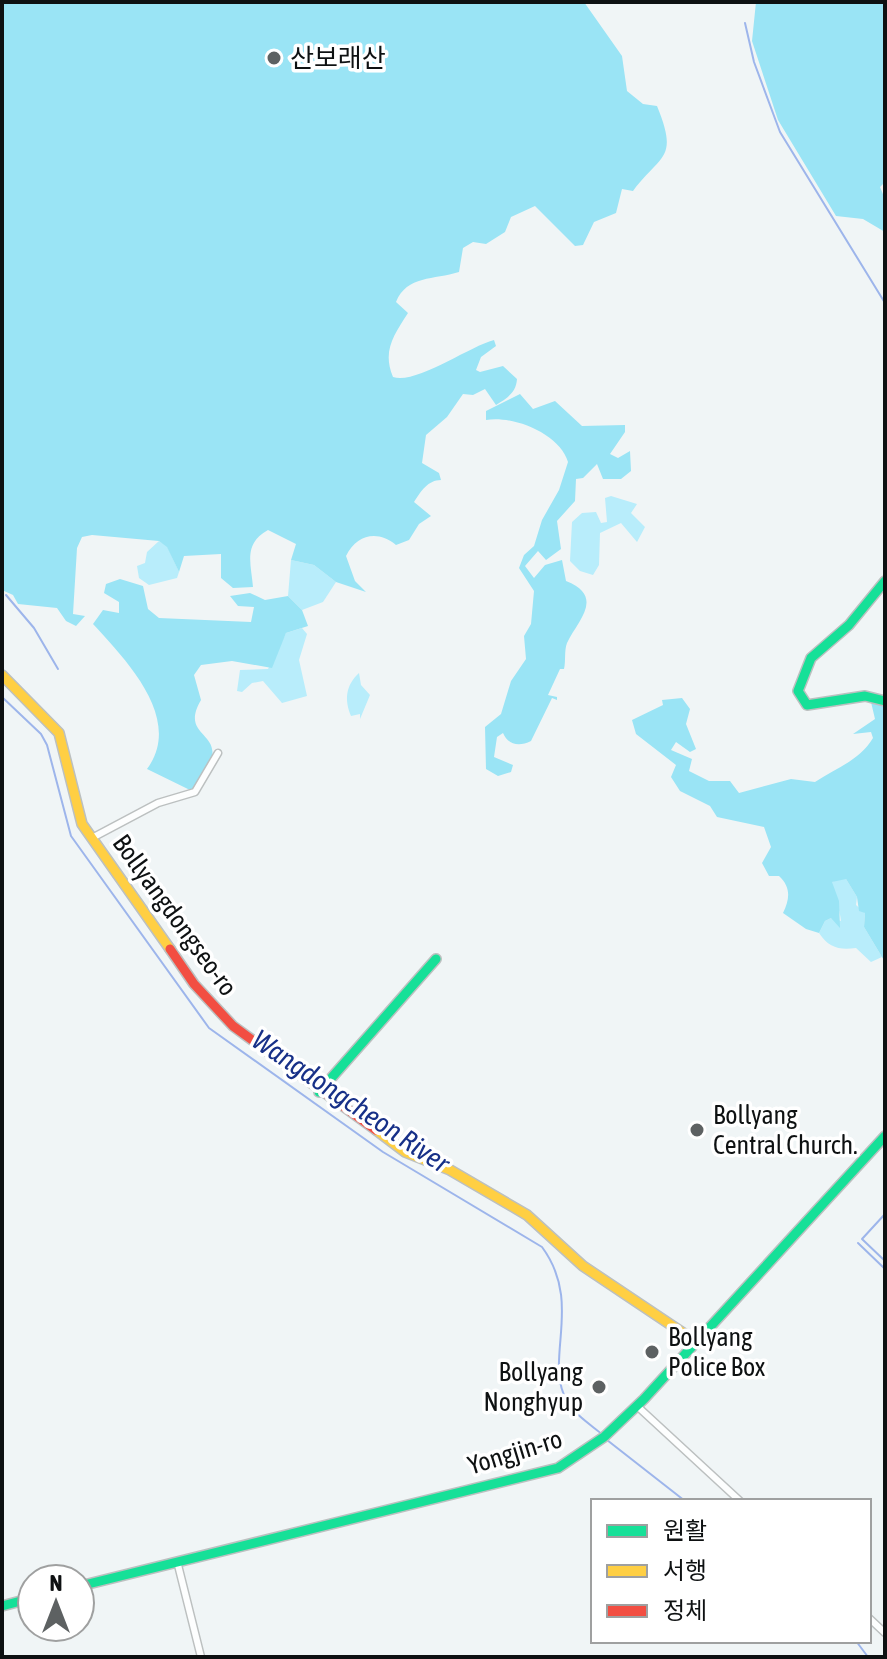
<svg xmlns="http://www.w3.org/2000/svg" width="887" height="1659" font-family="'Asap Condensed','Noto Sans KR',sans-serif">
  <style>
    .green { fill: #b8edfb }
    .forest { fill: #9ae4f5 }
    .lines { fill: none; stroke-linecap: round; stroke-linejoin: round }
    .stream { stroke: #9db5eb; stroke-width: 2 }
    .street-casing { stroke: #bcc0c0; stroke-width: 9 }
    .fast-casing { stroke: #bcc0c0; stroke-width: 12 }
    .slow-casing { stroke: #bcc0c0; stroke-width: 12 }
    .jam-casing { stroke: #bcc0c0; stroke-width: 12 }
    .street { stroke: #fdfefe; stroke-width: 6 }
    .fast { stroke: #16e098; stroke-width: 9 }
    .slow { stroke: #ffcf43; stroke-width: 9 }
    .jam { stroke: #f24e42; stroke-width: 9 }
    .poi-dot { fill: #5d6162; stroke: #fff; stroke-width: 3 }
    .labels { text-anchor: middle; stroke-width: 7; stroke-linejoin: round; paint-order: stroke }
    .poi-label { font-size: 26px; fill: #0e1112; stroke: #fff; text-anchor: start }
    .street-label { font-size: 26px; fill: #0e1112; stroke: #fff }
    .water-label { font-size: 28px; font-style: italic; fill: #173088; stroke: #fff }
  </style>
  <rect width="100%" height="100%" fill="#f0f5f6"/>
  <g class="green">
    <path d="M611,496L637,504L631,513L645,527L637,542L621,523L600,533L599,565L593,575L580,571L570,561L572,522L582,513L596,512L601,523L607,522L605,498Z"/>
    <path d="M159,541L167,546L179,572L177,578L149,585L139,578L137,566L145,563L147,552Z"/>
    <path d="M291,560L314,565L336,582L323,602L302,610L288,596Z"/>
    <path d="M302,628L307,634L299,660L307,696L282,703L263,681L252,683L242,692L237,691L240,670L268,669L286,633Z"/>
    <path d="M359,673L361,685L370,695L360,719V714L351,716C344,699 346,685 359,673Z"/>
    <path d="M838,879H846L857,897L856,905L865,913L864,927L882,957L871,962L856,948C839,950 829,948 819,933L825,921L831,918L841,921C840,908 832,894 832,882Z"/>
  </g>
  <g class="forest">
    <path d="M2,2H584L622,56L627,91L643,104L657,106C679,160 661,154 633,191L622,189L616,213L594,222L583,245L575,246L535,206L511,217L505,232L486,244L473,242L463,248L459,272C434,280 407,275 396,302L408,313C394,335 382,351 393,377C415,385 468,347 494,340L496,346L481,357L476,370L480,372L503,366L517,379C516,393 507,398 496,405L485,389L473,395L463,394L447,417L426,435L422,463L439,473L441,480C428,480 421,491 414,502L431,516L419,524L409,540L396,545C378,530 357,534 346,556L355,581L366,592L336,582L314,565L291,560L296,544L268,530C243,544 251,563 253,587L233,588L221,578V554L184,556L179,572L167,547L159,541L92,535L82,537L77,548L73,614L85,616L76,626L66,621L57,608L18,604L13,595L2,590Z"/>
    <path d="M756,2H885V182L880,187L885,199V232L863,219L836,216L778,120L752,41Z"/>
    <path d="M520,394L533,409L555,401L582,426L625,425V432L610,454L618,458L630,451L631,471L621,479H603L597,464L583,478L576,479L575,501L557,521L561,549L546,560L538,551L525,566L534,578L545,565L562,560L566,581C606,597 577,621 567,643C564,651 566,661 564,669H560L548,695L557,697V700L552,698L531,741C519,747 508,745 503,733L497,737L494,757L513,765L511,772L498,776L486,769L485,727L501,714L511,681L526,659L524,636L531,624L534,591L519,568L524,555L534,546L542,520L559,490L568,462C560,434 513,415 486,420V411Z"/>
    <path d="M120,579L143,586L148,609L159,618L251,622L254,607L238,606L230,596L250,593L265,600L288,596L302,610L308,626L286,633L272,668L232,661L201,665L194,675L201,700C181,734 217,732 212,757C209,768 198,781 192,791L147,769C184,719 126,660 93,624L103,610L119,613V602L104,593L106,584Z"/>
    <path d="M682,698L690,709L686,724L696,749L690,752L676,742L671,750L692,759L689,771L709,781H730L739,793L791,779L815,782C836,768 859,761 873,738L871,732L853,734L875,719L871,702L885,707V962L864,927L865,913L859,911L857,897L846,879L832,882L839,901L840,928L831,918L825,921L819,933L806,929L783,913C790,899 791,887 779,876H769L762,863L771,847L764,827L717,817L710,806L680,791L671,777L676,765L636,734L632,720L663,705L662,700Z"/>
  </g>
  <g class="lines">
    <g class="stream">
      <path d="M745,23L754,62L780,132L885,303"/>
      <path d="M6,595L34,628L58,669"/>
      <path d="M2,697L41,734L47,745L71,836L209,1028L383,1152L542,1247C584,1304 543,1360 567,1401C575,1415 591,1425 603,1435"/>
      <path d="M885,1214L862,1239L885,1261"/>
      <path d="M858,1243L885,1269"/>
      <path d="M607,1440L685,1501"/>
      <path d="M856,1641L868,1657"/>
    </g>
    <g class="street-casing">
      <g id="street">
        <path d="M92,838L158,803L195,792L218,753"/>
        <path d="M637,1406L740,1501"/>
        <path d="M177,1561L201,1657"/>
        <path d="M869,1618L885,1633"/>
      </g>
    </g>
    <g class="fast-casing">
      <g id="fast">
        <path d="M885,581L849,625L811,658L798,691L807,705L865,696L885,701"/>
        <path d="M319,1092L436,959"/>
        <path d="M80,1586L558,1468L604,1437L644,1399L885,1136"/>
        <path d="M2,1606L32,1598"/>
      </g>
    </g>
    <g class="slow-casing">
      <g id="slow">
        <path d="M2,675L59,733L82,824L170,949"/>
        <path d="M376,1130L405,1152L450,1170L527,1215L583,1266L698,1343"/>
      </g>
    </g>
    <g class="jam-casing">
      <path id="jam" d="M170,949L194,984L233,1026L376,1130"/>
    </g>
    <use href="#street" class="street"/>
    <use href="#fast" class="fast"/>
    <use href="#slow" class="slow"/>
    <use href="#jam" class="jam"/>
  </g>
  <g class="poi-dot">
    <circle cx="274" cy="58" r="8"/>
    <circle cx="697" cy="1130" r="8"/>
    <circle cx="652" cy="1352" r="8"/>
    <circle cx="599" cy="1387" r="8"/>
  </g>
  <g class="labels">
    <g class="poi-label">
      <text x="290" y="67">산보래산</text>
      <text x="713" y="1124">Bollyang<tspan x="713" dy="30">Central Church.</tspan></text>
      <text x="668" y="1346">Bollyang<tspan x="668" dy="30">Police Box</tspan></text>
      <text x="583" y="1381" text-anchor="end">Bollyang<tspan x="583" dy="30">Nonghyup</tspan></text>
    </g>
    <g class="street-label">
      <text transform="translate(175 915) rotate(54)" y="9">Bollyangdongseo-ro</text>
      <text transform="translate(515 1452) rotate(-17)" y="9">Yongjin-ro</text>
    </g>
    <g class="water-label">
      <text transform="translate(351 1101) rotate(34)" y="10">Wangdongcheon River</text>
    </g>
  </g>
  <rect width="887" height="1659" fill="none" stroke="#0e1112" stroke-width="8"/>
  <rect x="591" y="1499" width="280" height="144" fill="#ffffff" stroke="#9fa0a0" stroke-width="2"/>
  <rect x="607" y="1525" width="40" height="12" fill="#16e098" stroke="#9fa0a0" stroke-width="2"/>
  <text x="663" y="1539" font-size="24" fill="#0e1112">원활</text>
  <rect x="607" y="1565" width="40" height="12" fill="#ffcf43" stroke="#9fa0a0" stroke-width="2"/>
  <text x="663" y="1579" font-size="24" fill="#0e1112">서행</text>
  <rect x="607" y="1605" width="40" height="12" fill="#f24e42" stroke="#9fa0a0" stroke-width="2"/>
  <text x="663" y="1619" font-size="24" fill="#0e1112">정체</text>
  <g transform="translate(56 1603)"><circle r="38" fill="#ffffff" stroke="#9fa0a0" stroke-width="2"/>
  <path d="M0-6L14 30L0 20L-14 30Z" fill="#5d6162"/>
  <text y="-12" font-size="22" font-weight="bold" text-anchor="middle" fill="#0e1112">N</text>
  </g>
</svg>
